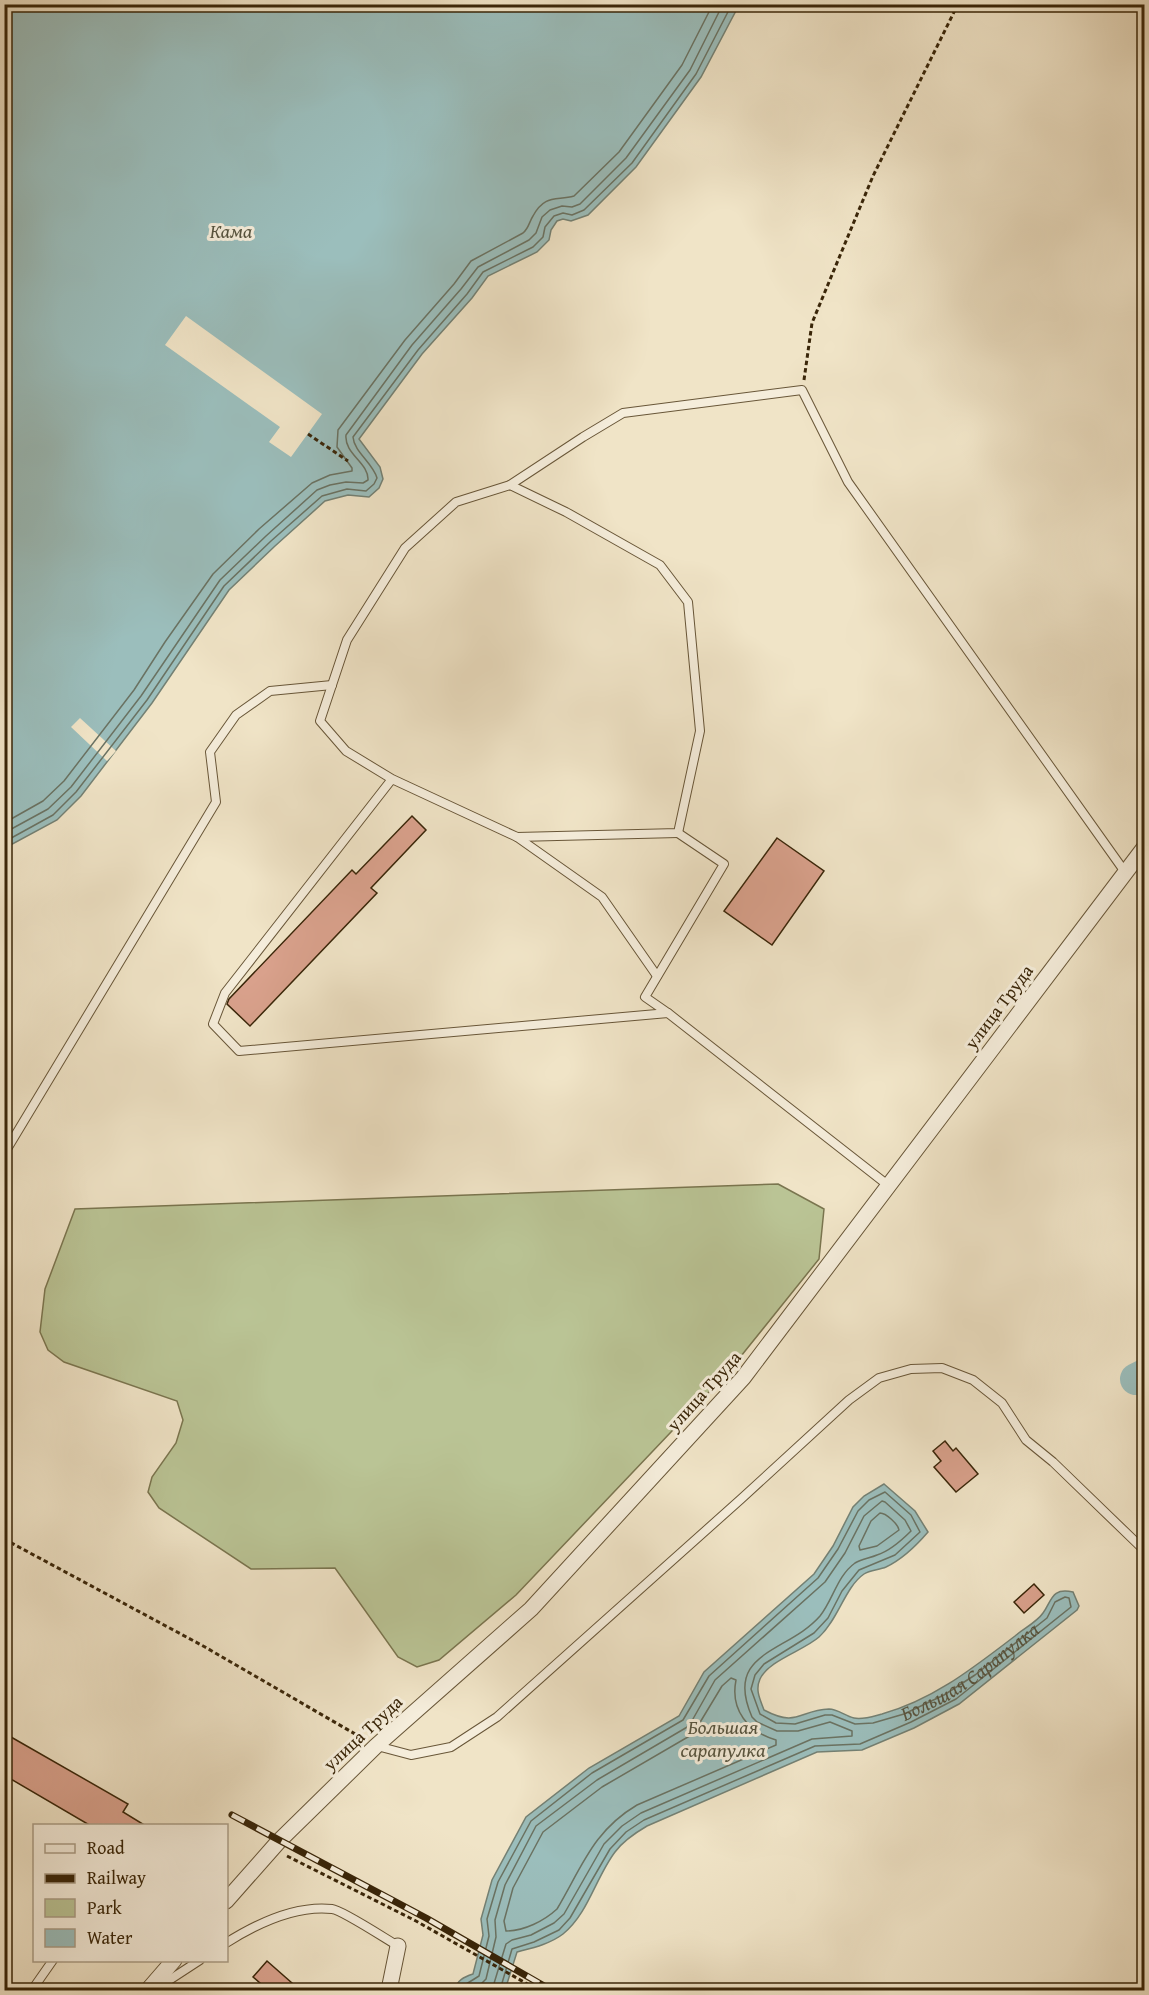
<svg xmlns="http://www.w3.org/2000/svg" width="1149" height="1995" font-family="'Gentium Book Plus',serif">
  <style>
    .green { fill: #bac495; stroke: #7a754f; stroke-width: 1.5 }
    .water { fill: #9bbebc; stroke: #748174; stroke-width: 1.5 }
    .pier { fill: #f0e4c7 }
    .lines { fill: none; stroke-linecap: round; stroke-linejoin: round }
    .shore { stroke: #6a7262; stroke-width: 1.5 }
    .river { stroke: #9bbebc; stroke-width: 32 }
    .building { fill: #d9a18c; stroke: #3a2609; stroke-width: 1.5 }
    .lane-casing { stroke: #685638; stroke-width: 10 }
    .street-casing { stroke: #685638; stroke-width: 17 }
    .path { stroke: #3a2609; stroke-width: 3; stroke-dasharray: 4.5 3; stroke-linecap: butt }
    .lane { stroke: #f5eddb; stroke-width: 8 }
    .street { stroke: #f5eddb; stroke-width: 15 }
    .rail-casing { stroke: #3a2609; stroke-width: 7 }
    .rail { stroke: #f5eddb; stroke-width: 4.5; stroke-dasharray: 14; stroke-linecap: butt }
    .labels { text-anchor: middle; stroke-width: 6; stroke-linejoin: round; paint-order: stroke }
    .street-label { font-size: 18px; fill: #3a2609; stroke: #f5eddb }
    .water-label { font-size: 20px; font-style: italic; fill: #57543f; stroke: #f5eddb }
  </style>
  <rect width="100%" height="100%" fill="#f0e4c7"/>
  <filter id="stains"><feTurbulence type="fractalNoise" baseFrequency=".00333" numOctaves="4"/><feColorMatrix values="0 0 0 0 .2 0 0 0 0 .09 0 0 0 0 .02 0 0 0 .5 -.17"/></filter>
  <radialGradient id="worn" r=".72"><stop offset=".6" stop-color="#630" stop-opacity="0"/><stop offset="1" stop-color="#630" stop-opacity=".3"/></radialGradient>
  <path class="green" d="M778,1184L824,1209L819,1259L729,1371L516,1595L439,1660L417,1667L398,1657L335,1568L251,1569L159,1508L148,1492L152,1477L176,1443L183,1420L177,1401L64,1362L48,1350L40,1332L45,1289L75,1209Z"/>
  <g class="water">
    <path d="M5,5H739L701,77L636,167L588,215L571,221L563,219L557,221L551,230L549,240L537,252L488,276L472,298L422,354L359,439L380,467L383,479L379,488L369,497L348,495L325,501L275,546L229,590L152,703L81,796L57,820L5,848Z"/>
    <path d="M884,1484L915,1511L928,1532C916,1546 903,1559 886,1567C879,1570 870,1570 864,1574C845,1587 838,1620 819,1637C803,1651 769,1660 760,1679C755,1690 760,1699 764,1710C798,1728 799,1710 829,1709C838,1709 845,1716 854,1718C863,1720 874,1716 882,1714C933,1700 973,1668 1015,1636C1023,1629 1037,1622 1043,1613C1052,1601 1051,1587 1073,1592L1079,1606L1077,1610L959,1704L914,1728L862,1750L817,1752L647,1826C635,1833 623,1841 615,1852C596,1877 588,1914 563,1934C550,1944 532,1948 517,1952L505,1990H455C457,1980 464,1977 473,1974L483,1935L481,1919L492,1880L526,1817L589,1768L679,1716L704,1672L814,1574L833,1546L853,1507L864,1496Z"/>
  </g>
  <g class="pier">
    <path d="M186,316L322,414L291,457L269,442L280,427L165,345Z"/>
    <path d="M80,718L116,751L107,761L71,727Z"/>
  </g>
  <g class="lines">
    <g class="shore">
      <path d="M4,823L43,801L64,781L134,690L165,642L213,574L259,529L312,483L330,475L352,471V468L337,447L338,430L405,340L454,284L471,261L523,233C529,228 529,222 533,216C545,194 556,201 574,196L619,152L682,65L713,4"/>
      <path d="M4,833L48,809L71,787L141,696L220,580L266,536L317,490L330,485L346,482L363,483L368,480C369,463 344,454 346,435L412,345L461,289L478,267L529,240L536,233L542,217L550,210L562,206L572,207L580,204L626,158L690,70L723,4"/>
      <path d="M4,842L53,815L76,792L147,700L224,586L271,541L322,496L347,489L366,491L374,484L377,478C373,463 354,452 353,437L418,350L467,294L483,272L533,247L543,237L545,227L554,216L563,213L572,215L584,210L632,163L696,74L732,4"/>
      <path d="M880,1513C886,1513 898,1524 899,1530L877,1546L860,1550L859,1546L871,1521Z"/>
      <path d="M731,1678L736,1680C730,1710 748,1732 776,1740V1745L637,1805C593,1831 582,1867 557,1909C544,1921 524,1931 506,1931L504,1921L513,1888L543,1832L602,1787L693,1734L722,1686Z"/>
      <path id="s1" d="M461,1990L463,1986L479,1976L489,1936L487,1919L498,1882L531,1821L592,1773L683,1720L709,1676L818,1578L838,1549L858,1511L869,1500L885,1492L911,1515L920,1532L895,1555L859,1570L842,1591L828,1618L814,1633L764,1664L755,1675L751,1689L760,1714L776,1723L795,1724L825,1715H832L855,1724L873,1723L904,1714L944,1695L975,1675L1047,1618L1055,1602L1065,1597L1069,1598L1071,1607L956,1699L911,1722L860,1744L815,1746L644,1820L626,1832L610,1849L570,1918L559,1930L534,1942L512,1949L500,1990"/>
      <path d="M469,1990L480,1985L486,1979L496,1937L495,1920L505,1885L536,1826L597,1780L689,1726L715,1680L825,1582L845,1553L864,1516L882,1501L885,1502L905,1520L911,1531C901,1541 890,1551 877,1555C870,1558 862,1559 855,1563C837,1576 833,1600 820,1616C788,1653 723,1651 752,1717L757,1722L777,1731H798L830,1722L852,1731V1736L812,1739L641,1813L622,1826L604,1844L564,1914L554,1923L531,1935L512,1940L506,1944L492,1990"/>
    </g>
    <path class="river" d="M1136,1379L1144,1375"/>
  </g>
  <g class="building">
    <path d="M412,816L426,830L371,888L377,893L250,1026L227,1004L229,999L352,870L356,874Z"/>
    <path d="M777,838L824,871L772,945L724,911Z"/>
    <path d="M945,1441L953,1451L956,1448L978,1474L956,1492L934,1467L941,1461L933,1451Z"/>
    <path d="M1034,1584L1044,1595L1024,1613L1014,1602Z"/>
    <path d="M4,1733L128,1804L123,1812L146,1826H91L4,1775Z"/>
    <path d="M267,1961L292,1983L285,1990H268L253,1977Z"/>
  </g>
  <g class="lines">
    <g class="lane-casing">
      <g id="lane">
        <path d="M510,485L583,437L623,413L802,390L848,482L1125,872"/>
        <path d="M392,779L346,751L320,721L347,640L405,548L456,502L510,485L566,512L660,565L688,602L700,731L678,833L517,837L392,779L225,993L213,1024L239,1051L668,1013L889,1186"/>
        <path d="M517,837L602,897L657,976"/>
        <path d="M668,1013L645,997L724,864L678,833"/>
        <path d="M4,1154L216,802L210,752L236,715L270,691L332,685"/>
        <path d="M377,1746L411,1755L451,1747L497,1717L741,1499L849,1400L879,1378L911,1369L942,1368L973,1380L1002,1403L1026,1440L1053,1462L1144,1550"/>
        <path d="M226,1943C256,1924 296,1905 332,1909C342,1910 386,1939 398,1946"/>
        <path d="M32,1990L53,1960"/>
        <path d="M154,1990L200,1960"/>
      </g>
    </g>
    <g class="street-casing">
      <g id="street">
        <path d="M226,1901L279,1841L376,1746L531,1609L743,1378L1144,848"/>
        <path d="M148,1990L174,1960"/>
        <path d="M389,1990L398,1946"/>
      </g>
    </g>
    <g class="path">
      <path d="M804,380L812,323L873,176L958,4"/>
      <path d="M308,434L348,461"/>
      <path d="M4,1539L205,1647L362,1738"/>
      <path d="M287,1856L416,1921L538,1990"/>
    </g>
    <use href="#lane" class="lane"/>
    <use href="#street" class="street"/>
    <g class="rail-casing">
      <path id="rail" d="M232,1815L426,1918L551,1990"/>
    </g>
    <use href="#rail" class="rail"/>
  </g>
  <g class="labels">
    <g class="street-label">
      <text transform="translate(999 1007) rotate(-53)" y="6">улица Труда</text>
      <text transform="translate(704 1391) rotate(-48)" y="6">улица Труда</text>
      <text transform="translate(363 1733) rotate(-43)" y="6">улица Труда</text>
    </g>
    <g class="water-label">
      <text x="231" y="238">Кама</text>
      <text dy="7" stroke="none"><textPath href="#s1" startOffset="1230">Большая Сарапулка</textPath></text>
      <text x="723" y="1734">Большая<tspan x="723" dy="23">сарапулка</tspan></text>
    </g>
  </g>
  <rect width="1149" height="1995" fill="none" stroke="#f0e4c7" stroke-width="24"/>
  <rect x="6" y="6" width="1137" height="1983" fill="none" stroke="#3a2609" stroke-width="3"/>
  <rect x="12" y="12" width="1125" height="1971" fill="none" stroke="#3a2609" stroke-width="1.5"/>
  <rect x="33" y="1824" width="195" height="138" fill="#f5eddb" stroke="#aa9d87" stroke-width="1.5"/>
  <rect x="45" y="1844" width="30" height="9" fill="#f5eddb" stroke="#aa9d87" stroke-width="1.5"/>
  <text x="87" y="1854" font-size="18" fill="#3a2609">Road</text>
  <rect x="45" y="1874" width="30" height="9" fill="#3a2609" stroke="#aa9d87" stroke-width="1.5"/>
  <text x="87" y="1884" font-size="18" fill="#3a2609">Railway</text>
  <rect x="45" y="1899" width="30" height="18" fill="#bac495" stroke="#aa9d87" stroke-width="1.5"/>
  <text x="87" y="1914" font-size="18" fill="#3a2609">Park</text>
  <rect x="45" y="1929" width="30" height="18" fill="#9bbebc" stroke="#aa9d87" stroke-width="1.5"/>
  <text x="87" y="1944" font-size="18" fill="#3a2609">Water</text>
  <rect width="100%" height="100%" filter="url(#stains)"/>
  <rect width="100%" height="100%" fill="url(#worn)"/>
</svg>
